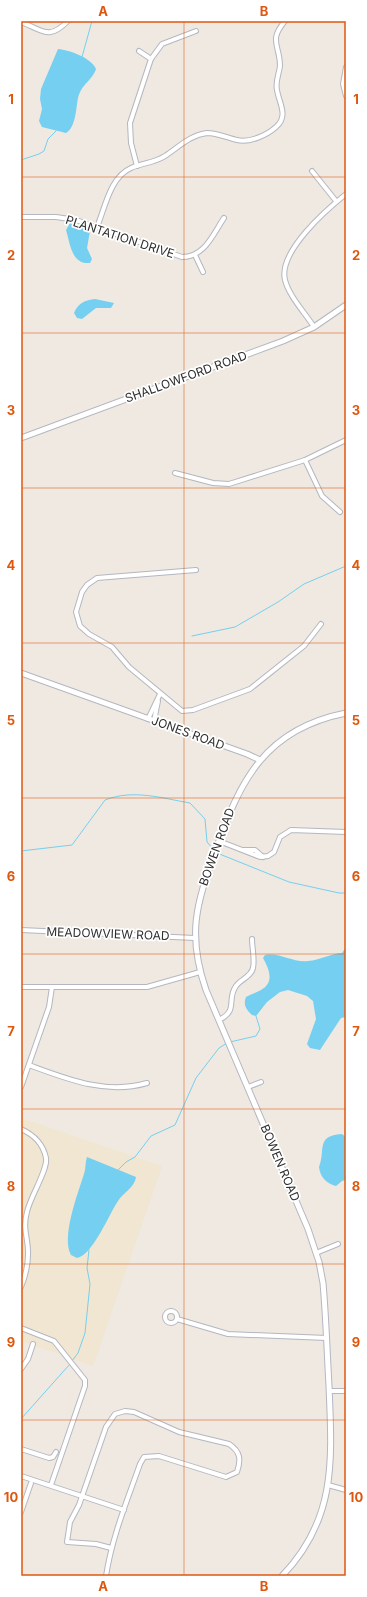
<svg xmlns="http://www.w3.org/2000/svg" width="367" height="1597" font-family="Inter,sans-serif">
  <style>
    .education { fill: #f0e6d1 }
    .water { fill: #75cff0 }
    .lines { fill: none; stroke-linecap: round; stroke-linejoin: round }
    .stream { stroke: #75cff0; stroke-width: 1 }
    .minor-casing { stroke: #b4b7c1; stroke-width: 6 }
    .tertiary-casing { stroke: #b4b7c1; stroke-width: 7 }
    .minor { stroke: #fff; stroke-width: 4 }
    .tertiary { stroke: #fff; stroke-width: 5 }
    .grid { fill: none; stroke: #df570e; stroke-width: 1; stroke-opacity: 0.55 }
    .labels { text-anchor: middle; stroke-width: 3.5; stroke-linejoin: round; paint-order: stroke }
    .street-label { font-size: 12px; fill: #2e2e2e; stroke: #fff }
    .neatline { fill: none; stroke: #df570e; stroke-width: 1.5 }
    .grid-label { font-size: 13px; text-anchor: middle; font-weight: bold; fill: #df570e }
  </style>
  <rect width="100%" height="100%" fill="#efe9e1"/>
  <path class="education" d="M21,1118L162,1166L93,1366L21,1341Z"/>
  <g class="water">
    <path d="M58,49C69,50 92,58 96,69C92,81 82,83 78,98C76,108 76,127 66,133L42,127L39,121L42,109L40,99L41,89Z"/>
    <path d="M70,223L90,231L87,248L92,259L90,263C71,265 70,242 66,230Z"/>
    <path d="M95,299L114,303L111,308H96L82,319L77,318L74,313C78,303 85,300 95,299Z"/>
    <path d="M346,947V1017L341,1018L320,1050L310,1048L307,1044L316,1019L313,1001L307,996L288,990L280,992L267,1002L256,1016L252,1015C246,1009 243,1005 246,997C251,994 256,993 261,990C275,982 269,969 263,958L265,955C280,952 293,963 308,961C320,960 330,954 342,953Z"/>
    <path d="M342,1134L346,1137V1180L342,1181L336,1186C327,1184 320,1177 319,1167C326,1150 315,1136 342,1134Z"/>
    <path d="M87,1157L136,1177C135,1187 123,1193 118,1201C109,1214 93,1255 77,1258L71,1255C61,1237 78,1193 84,1174C86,1168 85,1163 87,1157Z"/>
  </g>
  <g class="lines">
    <g class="stream">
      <path d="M82,57L92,21"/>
      <path d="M21,160L39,154L44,151L48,139L56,131"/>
      <path d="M192,636L235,627L278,602L304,584L346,566"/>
      <path d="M21,851L72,845L105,800C133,789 161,798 190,803L205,819L207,842L213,849"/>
      <path d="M217,853L289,882L339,893H346"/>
      <path d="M230,1042L256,1036L260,1029L256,1016"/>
      <path d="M118,1170L126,1162L135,1157L151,1136L175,1125L196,1078L219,1048L227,1043"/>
      <path d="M72,1361L78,1353L85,1333L90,1284L87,1268L89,1250"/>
      <path d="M21,1419L70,1364"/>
    </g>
    <g class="minor-casing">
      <g id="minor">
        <path d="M21,22C43,30 48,41 68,21"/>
        <path d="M139,51L151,59"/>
        <path d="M346,67L343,84L346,96"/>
        <path d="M137,166L131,143L130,123L151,59L162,44L196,31"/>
        <path d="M312,171L336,201"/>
        <path d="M21,217H56L76,220L182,257C205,257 213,234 224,218"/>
        <path d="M97,227C105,208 110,177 131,168C142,163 154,163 165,156C179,147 190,135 207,133C218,133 227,138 237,140C250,143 267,135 276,127C289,116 279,103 277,90C275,82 279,74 280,66C280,45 268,41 285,21"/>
        <path d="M195,255L203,272"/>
        <path d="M314,327C305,313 289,296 285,280C278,252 326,210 346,194"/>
        <path d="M305,460L322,496L340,512"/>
        <path d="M175,473L213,483L229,484L305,460L346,440"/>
        <path d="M196,570L97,578L87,585L82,592L76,612L80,626L89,634L112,647L129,667L182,711L193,710L250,689L304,646L321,624"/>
        <path d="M148,719L160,694"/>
        <path d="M154,721L158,701"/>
        <path d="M219,841L260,857L268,856L274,852L280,837L291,830L346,832"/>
        <path d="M244,850H255L263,857"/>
        <path d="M21,930L195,938"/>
        <path d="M21,987H147L200,972"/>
        <path d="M219,1020C239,1010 226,1000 236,986C241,979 251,977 253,968C255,959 252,948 252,939"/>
        <path d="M29,1065C67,1079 106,1095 147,1083"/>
        <path d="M21,1087L49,1007L52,987"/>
        <path d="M248,1087L261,1082"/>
        <path d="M21,1129C34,1135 43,1143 46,1158C48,1170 30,1197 27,1212C22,1230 29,1239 28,1255C28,1266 25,1277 21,1287"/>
        <path d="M316,1253L338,1244"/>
        <circle cx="171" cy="1317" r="6"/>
        <path d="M177,1319L228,1334L327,1338"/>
        <path d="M21,1328L54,1341L85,1380V1386L51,1485"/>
        <path d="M21,1369L28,1359L33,1344"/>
        <path d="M329,1391H346"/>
        <path d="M21,1449L49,1458L53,1457L56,1452"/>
        <path d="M21,1476L124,1510"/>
        <path d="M328,1485L346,1490"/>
        <path d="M21,1512L31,1483"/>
        <path d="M106,1576C112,1537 127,1501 140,1464L144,1457L159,1456L226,1477L237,1472C241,1460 241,1452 229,1444L179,1432L134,1412L125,1411L115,1414L106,1427L79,1505L70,1522L67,1542L96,1544L111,1548"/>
      </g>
    </g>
    <g class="tertiary-casing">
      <g id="tertiary">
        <path d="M21,438L283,341L314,327L346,305"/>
        <path d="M21,673L247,754L260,760"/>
        <path d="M282,1576C337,1519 332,1459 329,1386C327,1351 326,1317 323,1283L319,1262L308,1229L206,990C187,935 196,905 215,852C240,780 265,729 346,713"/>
      </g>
    </g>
    <use href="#minor" class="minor"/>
    <use href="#tertiary" class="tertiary"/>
  </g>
  <path class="grid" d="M184,21V1576M21,177H346M21,333H346M21,488H346M21,643H346M21,798H346M21,954H346M21,1109H346M21,1264H346M21,1420H346"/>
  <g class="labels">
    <g class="street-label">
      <text transform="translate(120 237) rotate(18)" y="4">PLANTATION DRIVE</text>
      <text transform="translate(186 377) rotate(-20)" y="4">SHALLOWFORD ROAD</text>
      <text transform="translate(188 733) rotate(20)" y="4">JONES ROAD</text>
      <text transform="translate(217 847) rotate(-70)" y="4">BOWEN ROAD</text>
      <text transform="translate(108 934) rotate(2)" y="4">MEADOWVIEW ROAD</text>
      <text transform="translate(280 1163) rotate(67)" y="4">BOWEN ROAD</text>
    </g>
  </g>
  <rect width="367" height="1597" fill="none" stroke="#ffffff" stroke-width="44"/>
  <rect x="22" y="22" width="323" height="1553" class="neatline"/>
  <g class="grid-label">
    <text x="103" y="16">A</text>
    <text x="264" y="16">B</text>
    <text x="11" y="104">1</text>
    <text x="356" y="104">1</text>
    <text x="11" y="260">2</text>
    <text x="356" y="260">2</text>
    <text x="11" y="415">3</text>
    <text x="356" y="415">3</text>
    <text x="11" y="570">4</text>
    <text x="356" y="570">4</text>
    <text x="11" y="725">5</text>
    <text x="356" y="725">5</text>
    <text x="11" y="881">6</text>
    <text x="356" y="881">6</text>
    <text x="11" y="1036">7</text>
    <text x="356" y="1036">7</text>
    <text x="11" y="1191">8</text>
    <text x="356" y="1191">8</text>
    <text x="11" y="1347">9</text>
    <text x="356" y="1347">9</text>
    <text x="11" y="1502">10</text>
    <text x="356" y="1502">10</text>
    <text x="103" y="1591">A</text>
    <text x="264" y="1591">B</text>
  </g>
</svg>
